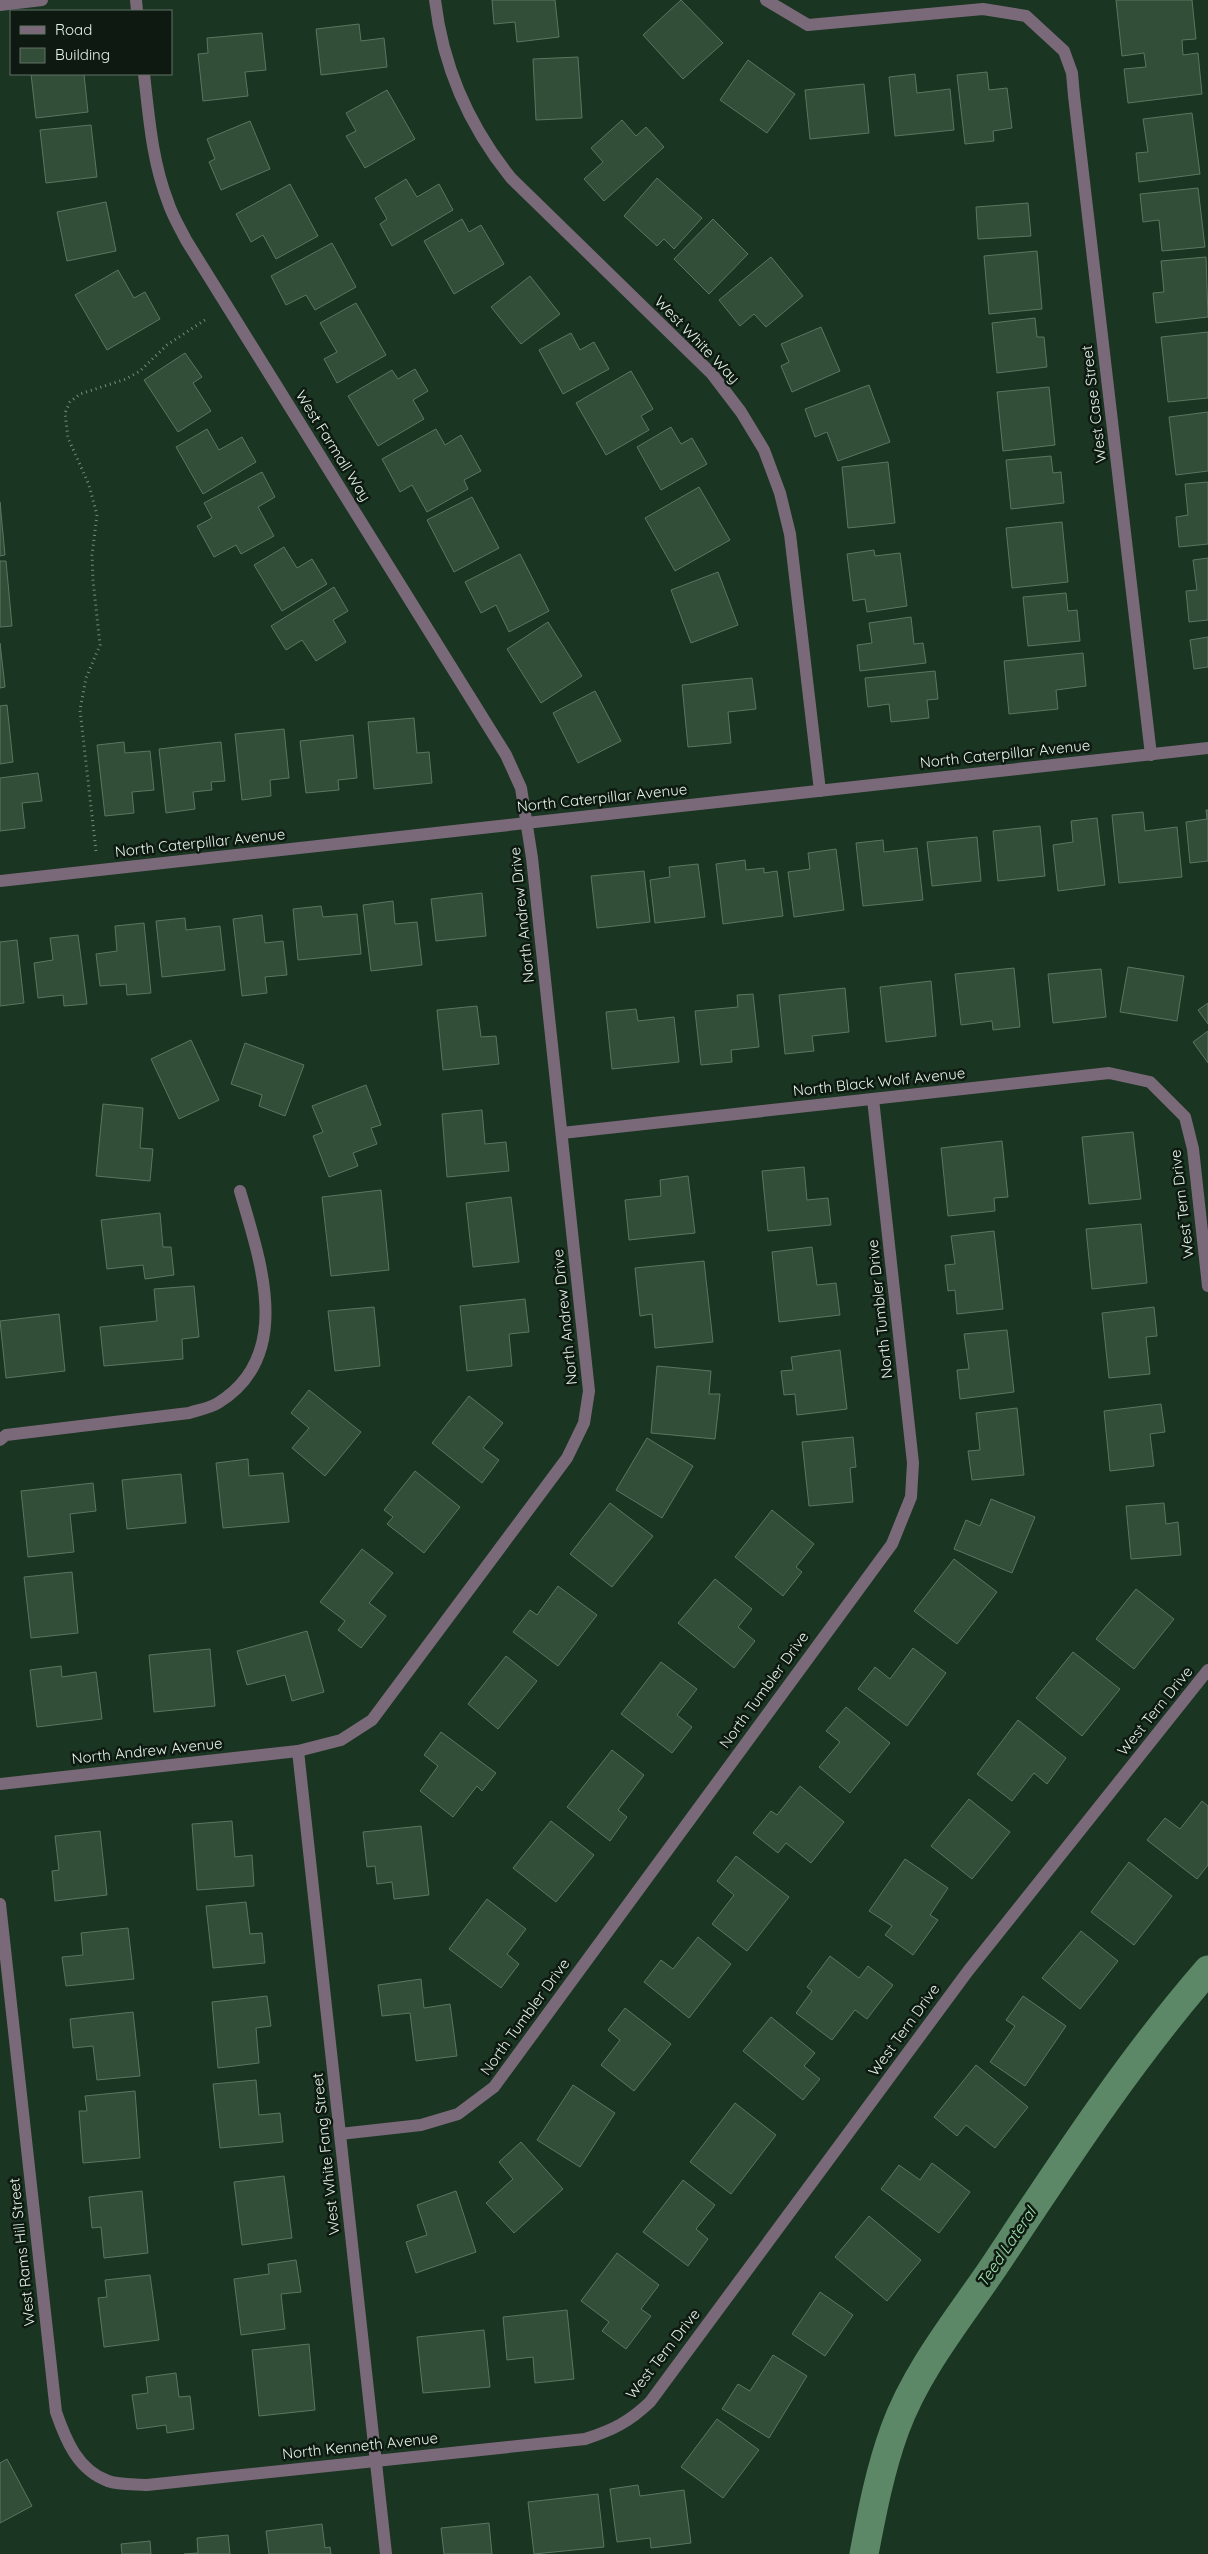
<svg xmlns="http://www.w3.org/2000/svg" width="1208" height="2554" font-family="Quicksand,sans-serif">
  <style>
    .lines { fill: none; stroke-linecap: round; stroke-linejoin: round }
    .canal { stroke: #5d8867; stroke-width: 29 }
    .building { fill: #324e38; stroke: #597760 }
    .path { stroke: #778d7c; stroke-width: 3; stroke-dasharray: 1 4; stroke-linecap: butt }
    .minor { stroke: #7a6979; stroke-width: 12 }
    .labels { text-anchor: middle; stroke-width: 5; stroke-linejoin: round; paint-order: stroke }
    .street-label { font-size: 15px; fill: #e2f2e5; stroke: #0e1a11 }
    .water-label { font-size: 16px; font-style: italic; fill: #9fe3ae; stroke: #0e1a11 }
  </style>
  <rect width="100%" height="100%" fill="#1a3521"/>
  <g class="lines">
    <path class="canal" d="M864,2554C872,2512 880,2470 895,2429C917,2369 960,2317 995,2265C1062,2164 1128,2062 1208,1970"/>
  </g>
  <g class="building">
    <path d="M492,0H555L559,37L517,42L515,22L494,24Z"/>
    <path d="M681,0L723,43L683,79L643,35Z"/>
    <path d="M1116,0H1192L1196,39L1182,40L1183,55L1198,53L1202,94L1128,103L1124,69L1146,67L1144,53L1122,56Z"/>
    <path d="M359,24L361,41L384,38L387,67L321,75L316,29Z"/>
    <path d="M262,33L266,70L245,72L248,96L203,101L198,54L208,53L207,38Z"/>
    <path d="M578,57L582,118L536,120L533,59Z"/>
    <path d="M748,60L795,94L767,133L720,100Z"/>
    <path d="M987,72L989,90L1007,88L1012,128L993,131L994,141L965,144L957,75Z"/>
    <path d="M31,74H84L88,112L36,118Z"/>
    <path d="M915,74L917,93L950,89L954,130L895,136L889,77Z"/>
    <path d="M864,84L869,133L810,139L805,90Z"/>
    <path d="M387,90L415,139L365,168L346,136L356,131L346,113Z"/>
    <path d="M1192,113L1200,174L1139,182L1136,153L1148,152L1143,119Z"/>
    <path d="M622,120L636,136L646,127L664,147L604,201L584,179L603,162L591,148Z"/>
    <path d="M250,121L270,169L221,190L209,162L215,159L207,139Z"/>
    <path d="M91,125L97,177L46,183L40,130Z"/>
    <path d="M657,178L702,218L674,249L664,239L657,246L624,216Z"/>
    <path d="M406,179L417,197L439,184L453,210L392,246L380,224L387,219L375,198Z"/>
    <path d="M290,184L318,236L276,259L263,235L251,242L236,214Z"/>
    <path d="M1198,188L1205,247L1162,251L1159,220L1143,222L1140,194Z"/>
    <path d="M106,202L116,251L67,261L57,212Z"/>
    <path d="M1028,203L1031,236L978,239L976,207Z"/>
    <path d="M462,219L469,232L481,225L504,264L454,294L424,241Z"/>
    <path d="M713,219L748,254L709,294L674,259Z"/>
    <path d="M332,243L356,287L315,310L306,295L286,305L271,276Z"/>
    <path d="M1037,251L1042,309L989,314L984,256Z"/>
    <path d="M771,257L803,296L766,327L754,314L740,326L719,300Z"/>
    <path d="M1206,257L1208,317L1156,323L1153,293L1164,292L1161,261Z"/>
    <path d="M118,270L134,298L145,292L160,319L107,350L75,295Z"/>
    <path d="M530,276L560,314L521,344L491,307Z"/>
    <path d="M356,303L386,355L337,383L324,359L337,352L320,323Z"/>
    <path d="M1035,318L1037,337H1044L1047,367L997,373L992,323Z"/>
    <path d="M821,327L840,371L792,392L781,366L789,362L781,344Z"/>
    <path d="M1208,332V398L1168,402L1161,337Z"/>
    <path d="M571,333L580,350L594,342L609,369L563,394L539,350Z"/>
    <path d="M185,353L202,377L193,383L211,411L178,432L144,380Z"/>
    <path d="M415,369L428,391L413,400L424,419L378,446L348,396L392,370L398,379Z"/>
    <path d="M631,371L653,409L641,416L649,430L606,455L576,403Z"/>
    <path d="M869,385L890,442L838,461L827,432L815,437L805,409Z"/>
    <path d="M1049,387L1055,445L1003,451L997,392Z"/>
    <path d="M1208,412V471L1176,475L1169,417Z"/>
    <path d="M671,427L681,444L692,438L707,464L661,490L637,447Z"/>
    <path d="M207,429L219,450L242,437L256,462L203,494L176,447Z"/>
    <path d="M436,429L445,445L461,435L481,471L464,480L468,489L427,512L412,485L400,492L382,459Z"/>
    <path d="M1051,456L1053,473L1061,472L1064,503L1011,509L1006,460Z"/>
    <path d="M888,462L895,523L848,528L842,467Z"/>
    <path d="M262,472L275,497L258,507L274,536L241,554L236,545L214,557L197,526L212,518L204,503Z"/>
    <path d="M1208,482V544L1179,547L1176,517L1188,515L1185,484Z"/>
    <path d="M699,487L730,540L675,571L645,518Z"/>
    <path d="M472,497L499,548L454,572L427,520Z"/>
    <path d="M0,502L5,555L0,556Z"/>
    <path d="M1062,522L1068,582L1012,588L1006,528Z"/>
    <path d="M284,547L297,568L312,559L327,584L282,611L254,565Z"/>
    <path d="M874,550L875,556L900,553L907,606L867,612L865,599L853,601L847,554Z"/>
    <path d="M520,554L549,611L509,632L496,605L481,613L465,582Z"/>
    <path d="M1208,558V620L1189,622L1186,591L1197,590L1193,560Z"/>
    <path d="M0,561H6L12,626L0,627Z"/>
    <path d="M718,572L738,625L691,643L671,590Z"/>
    <path d="M334,587L348,611L333,620L346,642L316,661L302,640L286,650L271,626Z"/>
    <path d="M1066,593L1068,611L1077,610L1080,641L1028,646L1023,597Z"/>
    <path d="M911,617L914,644L923,643L926,663L860,671L857,645L872,643L869,623Z"/>
    <path d="M548,622L582,676L541,703L507,649Z"/>
    <path d="M1208,637V667L1194,669L1190,640Z"/>
    <path d="M0,643L5,687L0,688Z"/>
    <path d="M1083,653L1086,686L1056,690L1058,709L1009,714L1004,661Z"/>
    <path d="M935,671L938,699L927,700L929,718L891,722L889,704L868,707L865,678Z"/>
    <path d="M752,678L756,709L728,712L731,743L688,747L682,685Z"/>
    <path d="M595,691L621,741L578,763L553,713Z"/>
    <path d="M7,705L13,762L0,764V706Z"/>
    <path d="M414,718L417,753L429,752L432,783L374,789L368,722Z"/>
    <path d="M284,729L289,778L270,780L271,796L242,800L235,734Z"/>
    <path d="M353,735L357,778L338,780L339,790L306,793L300,741Z"/>
    <path d="M124,742L125,753L150,751L154,790L132,792L134,813L105,816L97,745Z"/>
    <path d="M221,742L225,781L211,782L212,790L193,792L195,809L166,813L159,749Z"/>
    <path d="M38,773L42,801L22,803L25,828L0,831V778Z"/>
    <path d="M1206,810H1208V861L1190,863L1186,822L1207,819Z"/>
    <path d="M1143,812L1145,831L1177,827L1182,877L1119,883L1112,815Z"/>
    <path d="M1097,818L1105,885L1058,891L1053,845L1073,842L1071,821Z"/>
    <path d="M1040,826L1045,876L998,881L993,831Z"/>
    <path d="M977,837L981,881L932,886L927,842Z"/>
    <path d="M883,840L884,852L917,848L923,900L863,906L856,843Z"/>
    <path d="M836,849L844,910L794,917L788,872L810,869L808,853Z"/>
    <path d="M745,860L746,870L764,868V873L777,871L783,916L723,924L716,864Z"/>
    <path d="M698,864L705,917L655,923L650,880L670,877L669,867Z"/>
    <path d="M644,871L650,922L597,928L591,876Z"/>
    <path d="M482,893L486,936L436,941L431,899Z"/>
    <path d="M393,901L395,924L417,922L422,965L371,971L363,905Z"/>
    <path d="M321,906L323,917L357,914L361,954L298,960L293,909Z"/>
    <path d="M262,915L265,943L283,941L287,975L265,977L267,993L242,996L233,919Z"/>
    <path d="M185,918L186,930L220,926L225,970L162,977L156,921Z"/>
    <path d="M144,923L151,993L127,995L126,984L100,986L96,954L117,951L115,926Z"/>
    <path d="M78,935L87,1004L64,1006L63,995L38,998L34,963L53,960L50,938Z"/>
    <path d="M17,940L24,1003L0,1006V942Z"/>
    <path d="M1128,967L1184,976L1177,1021L1120,1012Z"/>
    <path d="M1014,968L1020,1027L993,1030L992,1021L961,1025L955,974Z"/>
    <path d="M1101,969L1106,1017L1053,1023L1048,974Z"/>
    <path d="M931,981L936,1036L886,1042L880,987Z"/>
    <path d="M845,988L849,1032L812,1036L814,1051L785,1054L779,995Z"/>
    <path d="M753,994L759,1047L731,1050L732,1062L701,1065L695,1011L738,1007L737,995Z"/>
    <path d="M1208,1003V1024L1198,1010Z"/>
    <path d="M477,1006L481,1037L496,1036L499,1064L443,1070L437,1010Z"/>
    <path d="M636,1009L638,1021L674,1017L679,1062L612,1069L606,1012Z"/>
    <path d="M1208,1031V1063L1193,1042Z"/>
    <path d="M191,1040L219,1100L179,1119L151,1059Z"/>
    <path d="M245,1043L304,1065L285,1116L259,1106L262,1095L231,1084Z"/>
    <path d="M366,1085L381,1125L371,1128L377,1144L353,1153L358,1166L329,1177L313,1136L323,1132L312,1106Z"/>
    <path d="M103,1104L143,1108L140,1148L153,1149L150,1181L96,1176Z"/>
    <path d="M482,1110L485,1144L506,1142L509,1171L447,1177L442,1114Z"/>
    <path d="M1133,1132L1141,1199L1089,1204L1082,1137Z"/>
    <path d="M1002,1141L1008,1197L994,1198L995,1211L948,1216L941,1148Z"/>
    <path d="M804,1167L807,1200L828,1198L831,1225L768,1231L762,1171Z"/>
    <path d="M688,1176L695,1233L629,1240L625,1200L661,1196L660,1180Z"/>
    <path d="M381,1190L389,1270L331,1276L322,1197Z"/>
    <path d="M511,1197L519,1262L473,1267L466,1203Z"/>
    <path d="M160,1213L163,1247H171L174,1275L145,1279L143,1265L107,1269L101,1220Z"/>
    <path d="M1141,1224L1147,1283L1092,1289L1086,1229Z"/>
    <path d="M994,1231L1003,1309L957,1314L955,1290L948,1291L945,1265L955,1264L951,1236Z"/>
    <path d="M812,1247L817,1285L836,1283L840,1315L779,1322L772,1252Z"/>
    <path d="M704,1261L713,1342L655,1348L652,1314L640,1316L635,1268Z"/>
    <path d="M194,1286L199,1337L182,1339L183,1359L104,1366L100,1327L157,1321L154,1289Z"/>
    <path d="M525,1299L529,1332L509,1334L512,1366L467,1371L460,1306Z"/>
    <path d="M374,1307L380,1366L335,1371L328,1311Z"/>
    <path d="M1154,1307L1157,1336L1146,1337L1150,1374L1109,1378L1102,1313Z"/>
    <path d="M59,1314L65,1371L6,1378L0,1321Z"/>
    <path d="M1007,1330L1014,1392L960,1399L957,1370L969,1369L964,1334Z"/>
    <path d="M840,1350L847,1409L797,1415L795,1394L784,1395L781,1371L793,1370L791,1357Z"/>
    <path d="M657,1366L711,1371L709,1394H720L715,1439L651,1433Z"/>
    <path d="M309,1390L361,1432L325,1476L292,1448L309,1428L291,1413Z"/>
    <path d="M469,1396L503,1423L483,1448L499,1460L482,1483L432,1443Z"/>
    <path d="M1161,1404L1165,1432L1150,1434L1154,1466L1110,1471L1104,1411Z"/>
    <path d="M1017,1408L1024,1475L972,1480L968,1451L980,1450L976,1413Z"/>
    <path d="M853,1437L856,1467L850,1468L853,1502L809,1506L802,1442Z"/>
    <path d="M647,1438L693,1466L662,1518L616,1490Z"/>
    <path d="M248,1459L249,1476L283,1473L289,1522L223,1528L216,1463Z"/>
    <path d="M415,1471L460,1507L424,1553L387,1524L393,1517L384,1510Z"/>
    <path d="M181,1474L186,1523L127,1529L122,1480Z"/>
    <path d="M93,1483L96,1511L70,1514L74,1552L28,1557L21,1491Z"/>
    <path d="M991,1499L1035,1517L1012,1573L954,1549L966,1520L980,1526Z"/>
    <path d="M610,1503L653,1536L612,1587L570,1554Z"/>
    <path d="M1164,1503L1166,1524L1178,1522L1181,1555L1131,1559L1126,1506Z"/>
    <path d="M772,1510L814,1544L796,1567L802,1572L783,1596L735,1557Z"/>
    <path d="M362,1549L393,1573L369,1603L386,1616L361,1648L338,1630L345,1621L320,1602Z"/>
    <path d="M954,1559L997,1592L957,1644L914,1611Z"/>
    <path d="M72,1572L78,1633L31,1638L24,1577Z"/>
    <path d="M715,1579L752,1609L738,1627L755,1641L734,1668L678,1623Z"/>
    <path d="M558,1586L597,1615L558,1666L513,1632L530,1610L537,1615Z"/>
    <path d="M1136,1589L1174,1619L1134,1669L1096,1639Z"/>
    <path d="M307,1631L324,1692L292,1701L285,1675L247,1685L237,1651Z"/>
    <path d="M913,1648L946,1673L907,1726L858,1689L875,1667L890,1679Z"/>
    <path d="M210,1649L215,1706L154,1712L149,1655Z"/>
    <path d="M1073,1652L1120,1689L1082,1736L1036,1698Z"/>
    <path d="M506,1656L537,1681L498,1729L468,1704Z"/>
    <path d="M661,1662L697,1689L677,1715L692,1727L672,1753L621,1714Z"/>
    <path d="M61,1666L62,1677L96,1672L102,1719L37,1727L30,1670Z"/>
    <path d="M846,1707L890,1743L850,1793L819,1767L840,1742L826,1731Z"/>
    <path d="M1018,1720L1066,1758L1047,1784L1034,1773L1012,1801L977,1774Z"/>
    <path d="M441,1732L496,1773L482,1791L477,1786L453,1817L420,1791L438,1766L424,1755Z"/>
    <path d="M612,1750L644,1775L618,1810L627,1817L610,1841L567,1807Z"/>
    <path d="M800,1786L844,1822L811,1863L786,1843L778,1853L753,1833L771,1811L777,1815Z"/>
    <path d="M969,1799L1010,1832L972,1879L931,1846Z"/>
    <path d="M1202,1801L1208,1806V1865L1197,1879L1147,1840L1165,1818L1180,1829Z"/>
    <path d="M232,1821L235,1857L252,1855L254,1886L197,1890L192,1824Z"/>
    <path d="M551,1821L594,1855L556,1902L513,1868Z"/>
    <path d="M421,1826L429,1895L394,1899L392,1882L377,1884L375,1866L367,1867L363,1832Z"/>
    <path d="M100,1831L107,1895L55,1901L52,1871L59,1870L55,1836Z"/>
    <path d="M736,1856L789,1897L747,1951L712,1924L734,1895L717,1881Z"/>
    <path d="M905,1859L948,1888L930,1915L938,1920L913,1955L885,1935L892,1926L869,1911Z"/>
    <path d="M1129,1862L1172,1896L1134,1945L1091,1912Z"/>
    <path d="M487,1899L526,1929L507,1954L519,1964L501,1988L449,1949Z"/>
    <path d="M246,1902L250,1934L262,1933L265,1963L213,1968L206,1906Z"/>
    <path d="M128,1928L134,1979L66,1986L62,1957L83,1955L81,1933Z"/>
    <path d="M1081,1931L1118,1961L1080,2009L1042,1978Z"/>
    <path d="M698,1937L731,1964L689,2018L644,1982L661,1960L673,1969Z"/>
    <path d="M830,1956L859,1978L868,1966L893,1985L867,2019L855,2010L832,2040L796,2013L812,1991L807,1987Z"/>
    <path d="M421,1979L424,2008L450,2004L457,2056L416,2061L410,2013L382,2016L378,1985Z"/>
    <path d="M267,1996L271,2026L256,2028L259,2063L218,2068L212,2002Z"/>
    <path d="M1023,1996L1066,2026L1025,2086L990,2062L1015,2026L1006,2020Z"/>
    <path d="M625,2008L671,2044L634,2091L601,2065L620,2040L608,2030Z"/>
    <path d="M133,2012L140,2076L97,2080L93,2046L73,2048L70,2019Z"/>
    <path d="M771,2017L815,2053L804,2066L820,2079L803,2100L743,2051Z"/>
    <path d="M976,2065L1028,2107L995,2148L966,2125L957,2136L934,2117Z"/>
    <path d="M256,2080L259,2115L280,2113L283,2142L220,2148L213,2084Z"/>
    <path d="M573,2085L615,2113L580,2167L537,2140Z"/>
    <path d="M135,2091L140,2158L83,2163L79,2111H87L85,2096Z"/>
    <path d="M735,2103L776,2135L731,2194L690,2162Z"/>
    <path d="M521,2142L563,2189L514,2233L486,2203L513,2179L499,2162Z"/>
    <path d="M932,2163L970,2192L939,2233L881,2189L899,2165L920,2180Z"/>
    <path d="M284,2176L292,2238L242,2245L234,2182Z"/>
    <path d="M683,2180L715,2205L696,2229L708,2239L688,2266L643,2232Z"/>
    <path d="M142,2191L148,2253L104,2258L101,2227L92,2228L89,2197Z"/>
    <path d="M456,2191L476,2252L416,2273L406,2242L427,2235L417,2205Z"/>
    <path d="M869,2216L921,2260L887,2301L835,2257Z"/>
    <path d="M617,2253L659,2285L641,2309L651,2316L626,2349L602,2331L609,2322L581,2301Z"/>
    <path d="M296,2260L301,2292L281,2294L285,2329L241,2335L234,2279L269,2274L268,2264Z"/>
    <path d="M150,2275L159,2340L104,2347L98,2298L107,2297L105,2280Z"/>
    <path d="M820,2292L853,2315L825,2356L792,2334Z"/>
    <path d="M567,2310L574,2379L535,2383L533,2357L507,2360L503,2317Z"/>
    <path d="M484,2330L490,2387L423,2393L417,2337Z"/>
    <path d="M309,2344L315,2410L259,2416L252,2350Z"/>
    <path d="M773,2355L807,2376L769,2438L722,2409L738,2384L750,2391Z"/>
    <path d="M176,2373L179,2397L190,2396L194,2429L167,2433L166,2425L137,2429L132,2395L148,2393L146,2377Z"/>
    <path d="M717,2419L759,2450L723,2498L681,2467Z"/>
    <path d="M7,2459L32,2506L0,2523V2463Z"/>
    <path d="M638,2485L640,2496L684,2490L691,2543L651,2548L650,2538L617,2542L610,2489Z"/>
    <path d="M598,2494L604,2547L534,2554L528,2502Z"/>
    <path d="M489,2523L492,2554H444L441,2528Z"/>
    <path d="M322,2524L325,2548L330,2547L331,2554H269L266,2531Z"/>
    <path d="M228,2535L230,2554H184L198,2553L197,2538Z"/>
    <path d="M150,2541L151,2554H122L121,2544Z"/>
  </g>
  <g class="lines">
    <path class="path" d="M96,851L80,710L86,678L100,645L93,580L92,555L97,515L89,485L68,438L65,413L70,402L80,394L126,379L140,371L167,345L205,320"/>
    <g class="minor">
      <path d="M136,0L137,11"/>
      <path d="M435,0C443,67 469,126 511,178L712,374L741,412L764,450L780,493L790,534L820,791"/>
      <path d="M766,0L808,25L983,9L1026,16L1064,51L1072,73L1074,96L1151,755"/>
      <path d="M0,5L42,0"/>
      <path d="M0,881L1208,748"/>
      <path d="M562,1133L1109,1073L1150,1082L1185,1117L1193,1149L1208,1286"/>
      <path d="M0,1440L6,1435L189,1413C198,1410 210,1408 218,1403C295,1356 260,1260 240,1191"/>
      <path d="M298,1751L386,2554"/>
      <path d="M0,1784L298,1751L341,1740L372,1720L567,1458L584,1423L589,1391L532,858L521,788L506,755L186,240C180,228 172,215 168,202C152,161 149,117 144,74"/>
      <path d="M0,1904L56,2412C66,2441 78,2470 108,2481C119,2485 135,2484 147,2485L585,2439C613,2430 629,2422 650,2402L968,1971L1208,1670"/>
      <path d="M340,2134L421,2125L458,2114L494,2087L892,1544L911,1497L913,1463L873,1099"/>
    </g>
  </g>
  <g class="labels">
    <g class="street-label">
      <text transform="translate(697 340) rotate(46)" y="5">West White Way</text>
      <text transform="translate(1094 404) rotate(-97)" y="5">West Case Street</text>
      <text transform="translate(333 446) rotate(58)" y="5">West Farmall Way</text>
      <text transform="translate(1005 754) rotate(-6)" y="5">North Caterpillar Avenue</text>
      <text transform="translate(602 798) rotate(-6)" y="5">North Caterpillar Avenue</text>
      <text transform="translate(200 843) rotate(-6)" y="5">North Caterpillar Avenue</text>
      <text transform="translate(522 915) rotate(-96)" y="5">North Andrew Drive</text>
      <text transform="translate(879 1082) rotate(-6)" y="5">North Black Wolf Avenue</text>
      <text transform="translate(1182 1204) rotate(-97)" y="5">West Tern Drive</text>
      <text transform="translate(880 1309) rotate(-96)" y="5">North Tumbler Drive</text>
      <text transform="translate(565 1317) rotate(-96)" y="5">North Andrew Drive</text>
      <text transform="translate(764 1690) rotate(-54)" y="5">North Tumbler Drive</text>
      <text transform="translate(1155 1711) rotate(-51)" y="5">West Tern Drive</text>
      <text transform="translate(147 1751) rotate(-6)" y="5">North Andrew Avenue</text>
      <text transform="translate(525 2017) rotate(-54)" y="5">North Tumbler Drive</text>
      <text transform="translate(904 2030) rotate(-54)" y="5">West Tern Drive</text>
      <text transform="translate(326 2154) rotate(-96)" y="5">West White Fang Street</text>
      <text transform="translate(22 2252) rotate(-96)" y="5">West Rams Hill Street</text>
      <text transform="translate(663 2354) rotate(-52)" y="5">West Tern Drive</text>
      <text transform="translate(360 2446) rotate(-6)" y="5">North Kenneth Avenue</text>
    </g>
    <g class="water-label">
      <text transform="translate(1006 2247) rotate(-56)" y="6">Teed Lateral</text>
    </g>
  </g>
  <rect x="10" y="10" width="162" height="65" fill="#0e1a11" stroke="#637066"/>
  <rect x="20" y="26" width="25" height="8" fill="#7a6979" stroke="#637066"/>
  <text x="55" y="35" font-size="15" fill="#e2f2e5">Road</text>
  <rect x="20" y="48" width="25" height="15" fill="#324e38" stroke="#637066"/>
  <text x="55" y="60" font-size="15" fill="#e2f2e5">Building</text>
</svg>
